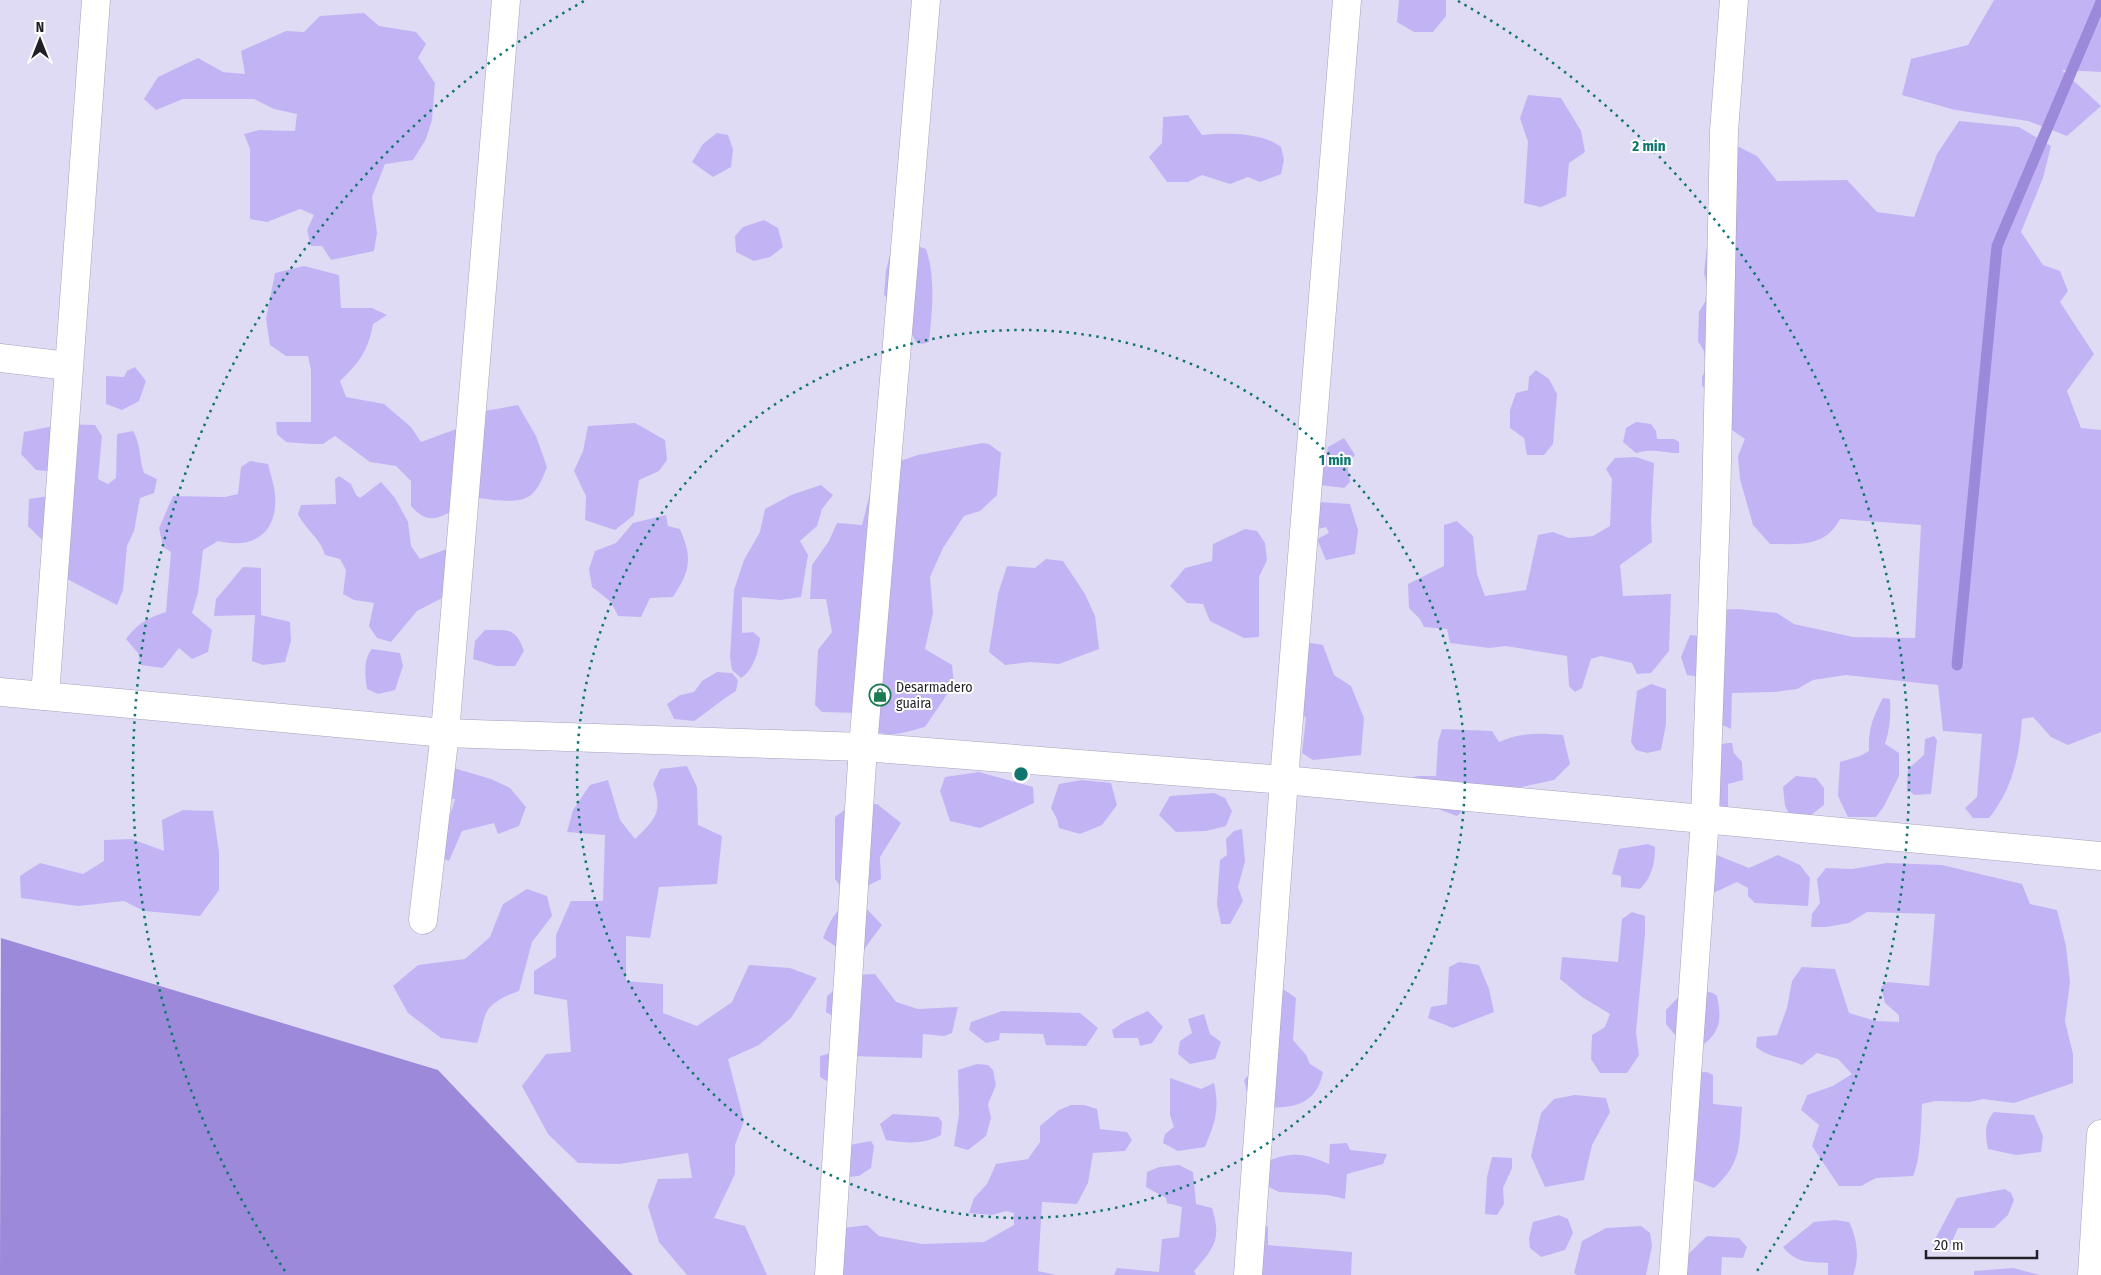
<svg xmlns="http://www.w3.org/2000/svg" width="2101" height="1275" font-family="'Fira Sans Condensed',sans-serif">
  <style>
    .green { fill: #c2b4f4 }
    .water { fill: #9d89da }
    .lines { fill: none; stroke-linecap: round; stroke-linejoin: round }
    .stream { stroke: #9d89da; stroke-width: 11 }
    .minor-casing { stroke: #a6a2ba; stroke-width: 29 }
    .minor { stroke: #fff; stroke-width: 28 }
    .ring { fill: none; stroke: #0f766e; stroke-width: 2.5; stroke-dasharray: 2.5 5 }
    .labels { text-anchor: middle; stroke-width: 4; stroke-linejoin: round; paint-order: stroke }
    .poi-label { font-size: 14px; fill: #211f28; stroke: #fff; text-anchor: start }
    .centre { fill: #0f766e; stroke: #fff; stroke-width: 2.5 }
    .ring-label { font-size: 15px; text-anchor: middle; font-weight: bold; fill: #0f766e; stroke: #fff; stroke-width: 4; stroke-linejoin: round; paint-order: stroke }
  </style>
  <rect width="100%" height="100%" fill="#e0dbf5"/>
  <g class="green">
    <path d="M1399,0H1446V16L1433,32H1414L1397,22Z"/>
    <path d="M1994,0H2101V72L2062,70L2101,106L2067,136L2028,121L1955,110L1902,95L1911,59L1968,45Z"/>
    <path d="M364,13L379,26L416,32L426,44L418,58L435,83L432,120L426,139L413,160L385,164L372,197L377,233L374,251L331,260L322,246H311L307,230L314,215L300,209L267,222L250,219V149L244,134L259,130L295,131L297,114L274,109L254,99H183L156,110L144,99L158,77L198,58L223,72L245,74L241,51L286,31L304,32L320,16Z"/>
    <path d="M1528,95L1561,98L1581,131L1585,152L1569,163L1566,196L1541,207L1524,203L1528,142L1520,118Z"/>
    <path d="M1188,115L1202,135C1226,133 1261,132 1281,147L1284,160L1281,174L1260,182L1248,177L1230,184L1202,175L1188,182H1167L1149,157L1162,143L1163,117Z"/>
    <path d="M1959,121L2019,127L2051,146L2043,178L2021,232L2043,265L2060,271L2068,291L2060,302L2094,354L2067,391L2081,428L2101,430V732L2068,745L2051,737L2033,717L2022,719C2020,755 2012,790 1989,818H1973L1965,808L1977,797L1982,734L1943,731L1938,685L1846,675L1813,680L1797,689L1774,692L1732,693L1731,729L1712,720L1710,678L1687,675L1681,657L1690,635L1707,637L1703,610L1738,609L1777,613L1794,624L1853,637L1915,638L1921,525L1840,519C1825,548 1798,544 1770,544L1753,525L1740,479L1738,456L1745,439L1726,426L1702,385V377L1706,369L1704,351L1698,341L1699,312L1705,302L1707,285L1704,273L1707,246L1729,142L1757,156L1777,181L1847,180L1877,212L1914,217L1937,154Z"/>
    <path d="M717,133L728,135L733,149L731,167L713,177L692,162L703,144Z"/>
    <path d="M764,220L778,228L783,247L770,257L754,261L736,252L735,236L743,227Z"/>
    <path d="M906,242L926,249C936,278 932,312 929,342L922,344L916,342L899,309L884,295L886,271L891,250Z"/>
    <path d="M304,266L339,275L341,308H372L387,315L373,324C368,351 359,363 340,381L346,397L384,404L411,427L421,442L459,428L480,412L518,405L536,436L547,467C535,499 528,503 493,500C488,499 479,497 474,499C450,508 434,533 411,506V481L396,466L370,462L335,436L323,444H311L286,442L277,434L276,422H311V370L308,356H286L270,345L266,319L275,273Z"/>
    <path d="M135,367L146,381L139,401L122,410L106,404V376L124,377L127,371Z"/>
    <path d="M1536,370L1549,379L1557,394L1553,444L1544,455H1527L1524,438L1510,428V410L1516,393L1528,390L1529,377Z"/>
    <path d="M1636,422L1651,424L1656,431L1657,439H1674L1679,442V453C1662,453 1652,448 1636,453L1623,442L1626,428Z"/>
    <path d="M635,423L665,440L667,460L659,471L639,480L634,515L615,530L585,520L586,496L574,471L583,451L588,426Z"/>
    <path d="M63,424L95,425L102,436L98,479L108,484L116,478L117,434L133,431C141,444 139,458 144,473L157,479L154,493L140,498L134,531L127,546L123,590L117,605L67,579L49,547L28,526L29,499L49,496L67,473L36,470L21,454L24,432Z"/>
    <path d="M1344,438L1355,455L1347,464L1350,482L1344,488L1321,485L1311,463L1326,457L1328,447Z"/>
    <path d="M982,443L989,444L1001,453L997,495L980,511L964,516L943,548L930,577L933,613L925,649L952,665L954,684L925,727C895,735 877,743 857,713L822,712L815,705L818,650L832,632L826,599H810L812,565L829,541L837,523L862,525L876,469L918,455Z"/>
    <path d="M1636,457L1654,463L1651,520L1652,542L1620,565L1623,596L1671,594L1669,651L1651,673L1637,674L1632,663L1601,656L1591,659L1582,688L1575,692L1569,686L1567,656L1506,646L1489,648L1450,643L1447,629L1424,627L1420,619L1409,608L1408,584L1444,566V525L1457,521L1473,536L1477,574L1485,596L1526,590L1538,535L1553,532L1569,538L1593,536L1610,526L1612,479L1606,469L1615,458Z"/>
    <path d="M250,461L268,464C270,473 274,484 275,494C278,533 254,550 218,541L203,550L198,593L192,613L212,630L208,652L192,659L179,648L163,668L141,665L138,653L126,639C138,623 148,618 166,612L171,552L163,547L159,528L173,496L225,497L238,494L241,467Z"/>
    <path d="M339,476L351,484L356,495L360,498L381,482L395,498L408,522L411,546L420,559L455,546L466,576L442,598L417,611L391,642L377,638L369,626L374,603L354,600L343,594L346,570L340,559L325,555C321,539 305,529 298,514L301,505L336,504L335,479Z"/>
    <path d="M821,485L833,495L822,509L817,526L800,541L808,555L801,597L781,600L742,597V633L753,632L760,638C759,651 753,671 741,678L732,670L730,657L734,590L744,560L760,532L765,509L791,495Z"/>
    <path d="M1304,501L1350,504L1358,530L1355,554L1326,560L1317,539L1329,533L1326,527L1303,533Z"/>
    <path d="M666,515L668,526L680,529C693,559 690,571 673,597L650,598L641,617L618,616L611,602L592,587L589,569L595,551L616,543L633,523Z"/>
    <path d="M1245,529L1257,531L1265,543L1267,560L1259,577V637L1244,638L1210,621L1203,604L1187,603L1170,586L1185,568L1212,561L1213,544Z"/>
    <path d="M1046,559L1063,561L1085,594L1095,616L1099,649L1059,664L1030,662L1005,665L989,652L998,594L1007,566L1035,568Z"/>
    <path d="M243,567L261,568V615L290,622L291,641L285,662L263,665L252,661L255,615L214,616L216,599Z"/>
    <path d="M485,630C507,630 516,627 524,651L515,666H496L473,659L475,641Z"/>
    <path d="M1311,643L1323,645L1334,675L1351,686L1364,718L1361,755L1313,760L1302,753L1306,718L1287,698L1296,648Z"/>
    <path d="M372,649L400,653L403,666L395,690L378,694L367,689C365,676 363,659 372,649Z"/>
    <path d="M717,672L732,673L738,680L736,691C721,700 709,711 694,721L674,719L667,704L680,695L694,692L702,681Z"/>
    <path d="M1651,684L1666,689V724L1661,750L1647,753L1636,750L1631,742L1637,691Z"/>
    <path d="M1883,698L1890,699C1891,714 1890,729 1885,744L1899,753V776L1884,806L1876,817H1848L1838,796L1840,762L1860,756L1869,751C1868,729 1873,717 1883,698Z"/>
    <path d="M1442,729L1492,731L1499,742C1521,732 1540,733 1563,735L1570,764L1554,780L1480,796L1457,816L1433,807L1407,780L1417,776H1436L1438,742Z"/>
    <path d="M1934,736L1937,740L1931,794L1914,795L1907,788L1908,769L1924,755L1925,739Z"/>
    <path d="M1727,743H1732L1734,753L1742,762L1743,780L1728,784V808L1714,812L1705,748Z"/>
    <path d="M433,756L457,769L491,779L510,788L526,807L519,826L498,834L494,823L462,831L449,861L421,849L425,825L450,815L455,799L437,798L425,776Z"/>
    <path d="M687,766L697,787L698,825L722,836L717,884L659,887L650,938L626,936V981L663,984V1013L697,1026L732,1002L749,965L790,968L817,978L791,1018L759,1045L728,1059L744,1121L735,1145V1174L714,1218L745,1226L767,1275H687L659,1242L648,1206L658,1179L692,1178L688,1153L619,1164L578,1163L548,1134L522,1086L546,1054L571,1052L567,1000L534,994V971L556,957V935L571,901H603L605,835L567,832L573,810L590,785L608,780L620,820L635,839C656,819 663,812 653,784L660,769Z"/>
    <path d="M979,772L1033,787L1034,803L980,828L950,821L940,791L945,777Z"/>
    <path d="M1796,776L1816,778L1824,788V805L1811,815H1790L1785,806L1783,787Z"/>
    <path d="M1082,780L1111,783L1117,805L1102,825L1080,834L1059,828L1057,819L1051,808L1059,784Z"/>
    <path d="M1214,793L1225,798L1232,811L1226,826L1206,831L1176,832L1159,815L1170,796Z"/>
    <path d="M853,804H877L901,823L880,857L881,879L848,896L835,879V817Z"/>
    <path d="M183,810L213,811L219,852V890L200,916L144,911L124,901L78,906L21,898L20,876L40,863L83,874L104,861V840L132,839L164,851L162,820Z"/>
    <path d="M1242,829L1245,861L1238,887L1243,901L1230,924H1221L1217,904L1220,860L1227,855L1226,839L1234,831Z"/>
    <path d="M1648,844L1655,847C1655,863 1652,877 1640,889L1621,887V876L1612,874L1619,849Z"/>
    <path d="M1707,851L1749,868L1778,855L1800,865L1810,878L1808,906L1755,903L1748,896V888L1737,882L1709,895L1693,890L1687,876L1693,855Z"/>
    <path d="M1887,863L1942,865L2022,884L2030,904L2057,910L2066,946L2070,982L2065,1021L2073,1054V1083L2014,1103L1983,1099L1970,1102L1936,1101L1922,1104C1921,1124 1921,1159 1913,1176L1876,1178L1861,1186H1839L1812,1146L1819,1125L1801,1110L1807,1095L1833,1086L1852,1074L1838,1059L1817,1053L1802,1065C1785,1057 1771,1059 1756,1047L1757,1037L1777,1035L1787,1008L1792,981L1802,967L1835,969L1849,1013L1876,1021L1899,1022V1015L1885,1003L1881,987L1888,982L1929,986L1935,914L1867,912L1849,923L1826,927H1811L1812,914L1820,903L1817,879L1826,868L1852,869Z"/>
    <path d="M527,889L547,896L552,916L532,942L519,991C508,995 492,1001 486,1013C483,1020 481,1034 477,1043L441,1038L408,1013L393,986L418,965L465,959L490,937L503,904Z"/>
    <path d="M859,901L882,925L862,952L850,956L823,938C831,920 837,903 859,901Z"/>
    <path d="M1632,912L1645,916V934L1636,1032L1639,1055L1627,1073H1600L1591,1059L1592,1035L1605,1027L1610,1014L1582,997L1560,979L1562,957L1618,962L1622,919Z"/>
    <path d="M1459,962L1479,965L1489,989L1494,1012L1453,1028L1428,1018L1431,1007L1447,1004L1449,967Z"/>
    <path d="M875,974L896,1002L918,1009L958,1007L952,1033L944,1036L923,1034L922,1058L850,1056L842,1090L820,1077V1056L841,1050L852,1028L826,1012L827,996L853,975Z"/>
    <path d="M1280,987L1296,998L1293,1040L1306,1055L1310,1064L1323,1072C1316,1111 1281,1110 1250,1105L1244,1080L1260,1062Z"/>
    <path d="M1688,987L1713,993L1717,996C1721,1017 1722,1030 1704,1044L1680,1041L1666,1024V1010Z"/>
    <path d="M1002,1011L1080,1013L1098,1028L1086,1046L1046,1045L1043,1034L1000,1033L999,1040L986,1043L969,1030L971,1022Z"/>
    <path d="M1148,1011L1163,1027L1152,1043L1140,1046L1138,1038H1114L1112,1030L1124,1022Z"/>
    <path d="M1204,1014L1210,1034L1221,1042L1215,1059L1190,1064L1178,1054L1180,1041L1192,1033L1188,1019Z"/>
    <path d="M977,1064L988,1065L993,1070L996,1085L988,1104L991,1118L986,1136L968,1150L954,1146L959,1115L958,1070Z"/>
    <path d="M1707,1072L1713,1075V1104L1742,1107C1739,1143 1743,1162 1714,1188L1691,1179L1685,1073Z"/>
    <path d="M1170,1078L1201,1089L1214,1083C1220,1109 1215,1123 1205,1147L1178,1151L1163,1143L1165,1134L1174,1127L1170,1115Z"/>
    <path d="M1575,1095L1606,1098L1610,1112L1592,1145L1584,1180L1545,1187L1531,1156L1541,1113L1554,1099Z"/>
    <path d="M1071,1105H1084L1097,1109L1100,1129L1127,1132L1132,1140L1125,1151L1093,1153L1088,1183L1077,1204L1042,1202L1038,1271L1056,1275H829L844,1228L867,1225L879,1236L922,1244L984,1242L1014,1225V1213L1006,1211L992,1215L969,1213L974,1198L987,1184L996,1164L1028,1159L1040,1142V1126L1059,1110Z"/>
    <path d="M1994,1112L2034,1115L2043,1136L2041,1152L2016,1155L1988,1149C1985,1135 1984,1123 1994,1112Z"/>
    <path d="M893,1114L938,1117L942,1122L941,1135C923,1145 907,1143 886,1140L880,1124Z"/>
    <path d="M871,1141L874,1146L871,1168L859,1176L836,1178L844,1146Z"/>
    <path d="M1347,1143L1350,1150L1387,1154L1383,1164L1347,1174L1345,1199L1328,1195L1279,1192L1255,1180L1261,1163C1291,1153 1299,1151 1329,1164L1330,1144Z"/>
    <path d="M1492,1157L1512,1158V1168L1503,1188L1504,1204L1497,1215L1485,1214L1487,1177Z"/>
    <path d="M1179,1165L1193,1172L1196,1204L1212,1208C1222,1239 1214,1248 1194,1271L1196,1275H1114L1117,1268L1159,1272L1162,1239L1179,1237L1182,1207L1167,1203L1166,1198L1146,1187L1147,1172L1159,1167Z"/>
    <path d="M2005,1189L2011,1193L2014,1200L2008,1215L1994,1228H1958L1949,1248L1933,1247L1934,1241L1957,1198Z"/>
    <path d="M1559,1215L1568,1219L1573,1233L1565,1250L1541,1257L1530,1248L1529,1238L1533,1222Z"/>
    <path d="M1835,1220L1849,1222C1857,1238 1860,1258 1853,1275H1828V1263C1809,1262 1795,1263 1783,1247L1814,1222Z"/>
    <path d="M1268,1226V1245L1352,1252L1351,1275H1241L1245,1232Z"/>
    <path d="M1641,1226L1650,1233L1652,1246L1646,1275H1577L1574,1273L1582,1241L1606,1228Z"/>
    <path d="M1707,1236L1739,1238L1747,1247L1743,1258L1722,1257L1721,1275H1681L1677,1265Z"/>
    <path d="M2013,1268L2040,1275H1974V1271Z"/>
  </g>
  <path class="water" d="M1,938L438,1070L633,1275H0Z"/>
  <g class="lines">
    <path class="stream" d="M1957,665L1997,246L2101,2"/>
    <g class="minor-casing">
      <g id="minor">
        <path d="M0,358L68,366"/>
        <path d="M0,692L445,733L863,747L1284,780L2101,856"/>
        <path d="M45,696L96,0"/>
        <path d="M423,920L445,733L506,0"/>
        <path d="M829,1275L863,747L926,0"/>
        <path d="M1248,1275L1284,780L1347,0"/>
        <path d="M1673,1275L1705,818L1716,509L1724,131L1734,0"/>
        <path d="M2092,1275L2101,1134"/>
      </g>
    </g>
    <use href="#minor" class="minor"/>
  </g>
  <g class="ring">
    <circle cx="1021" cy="774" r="444"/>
    <path d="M285 1271A888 888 0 0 1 584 1M1458 1A888 888 0 0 1 1757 1271"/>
  </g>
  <defs>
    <g id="shop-ring" transform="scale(1.125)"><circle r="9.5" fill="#fff" stroke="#1b7a51" stroke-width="1.5"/><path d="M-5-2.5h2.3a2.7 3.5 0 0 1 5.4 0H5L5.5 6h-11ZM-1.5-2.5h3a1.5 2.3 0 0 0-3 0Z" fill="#1b7a51"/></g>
  </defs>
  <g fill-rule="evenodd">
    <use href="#shop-ring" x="880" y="695"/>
  </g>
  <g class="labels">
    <g class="poi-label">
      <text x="896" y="692">Desarmadero<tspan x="896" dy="16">guaira</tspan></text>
    </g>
  </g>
  <circle cx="1021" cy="774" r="8" class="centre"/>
  <g class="ring-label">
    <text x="1649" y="151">2 min</text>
    <text x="1335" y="465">1 min</text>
  </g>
  <g transform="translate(40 40)" stroke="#ffffff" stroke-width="4" paint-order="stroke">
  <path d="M0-4L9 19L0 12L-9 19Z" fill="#211f28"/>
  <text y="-8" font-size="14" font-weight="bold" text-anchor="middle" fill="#211f28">N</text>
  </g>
  <path d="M1926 1250v8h111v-8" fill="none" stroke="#211f28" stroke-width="2.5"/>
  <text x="1934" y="1250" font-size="15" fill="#211f28" stroke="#ffffff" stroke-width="4" paint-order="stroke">20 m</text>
</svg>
